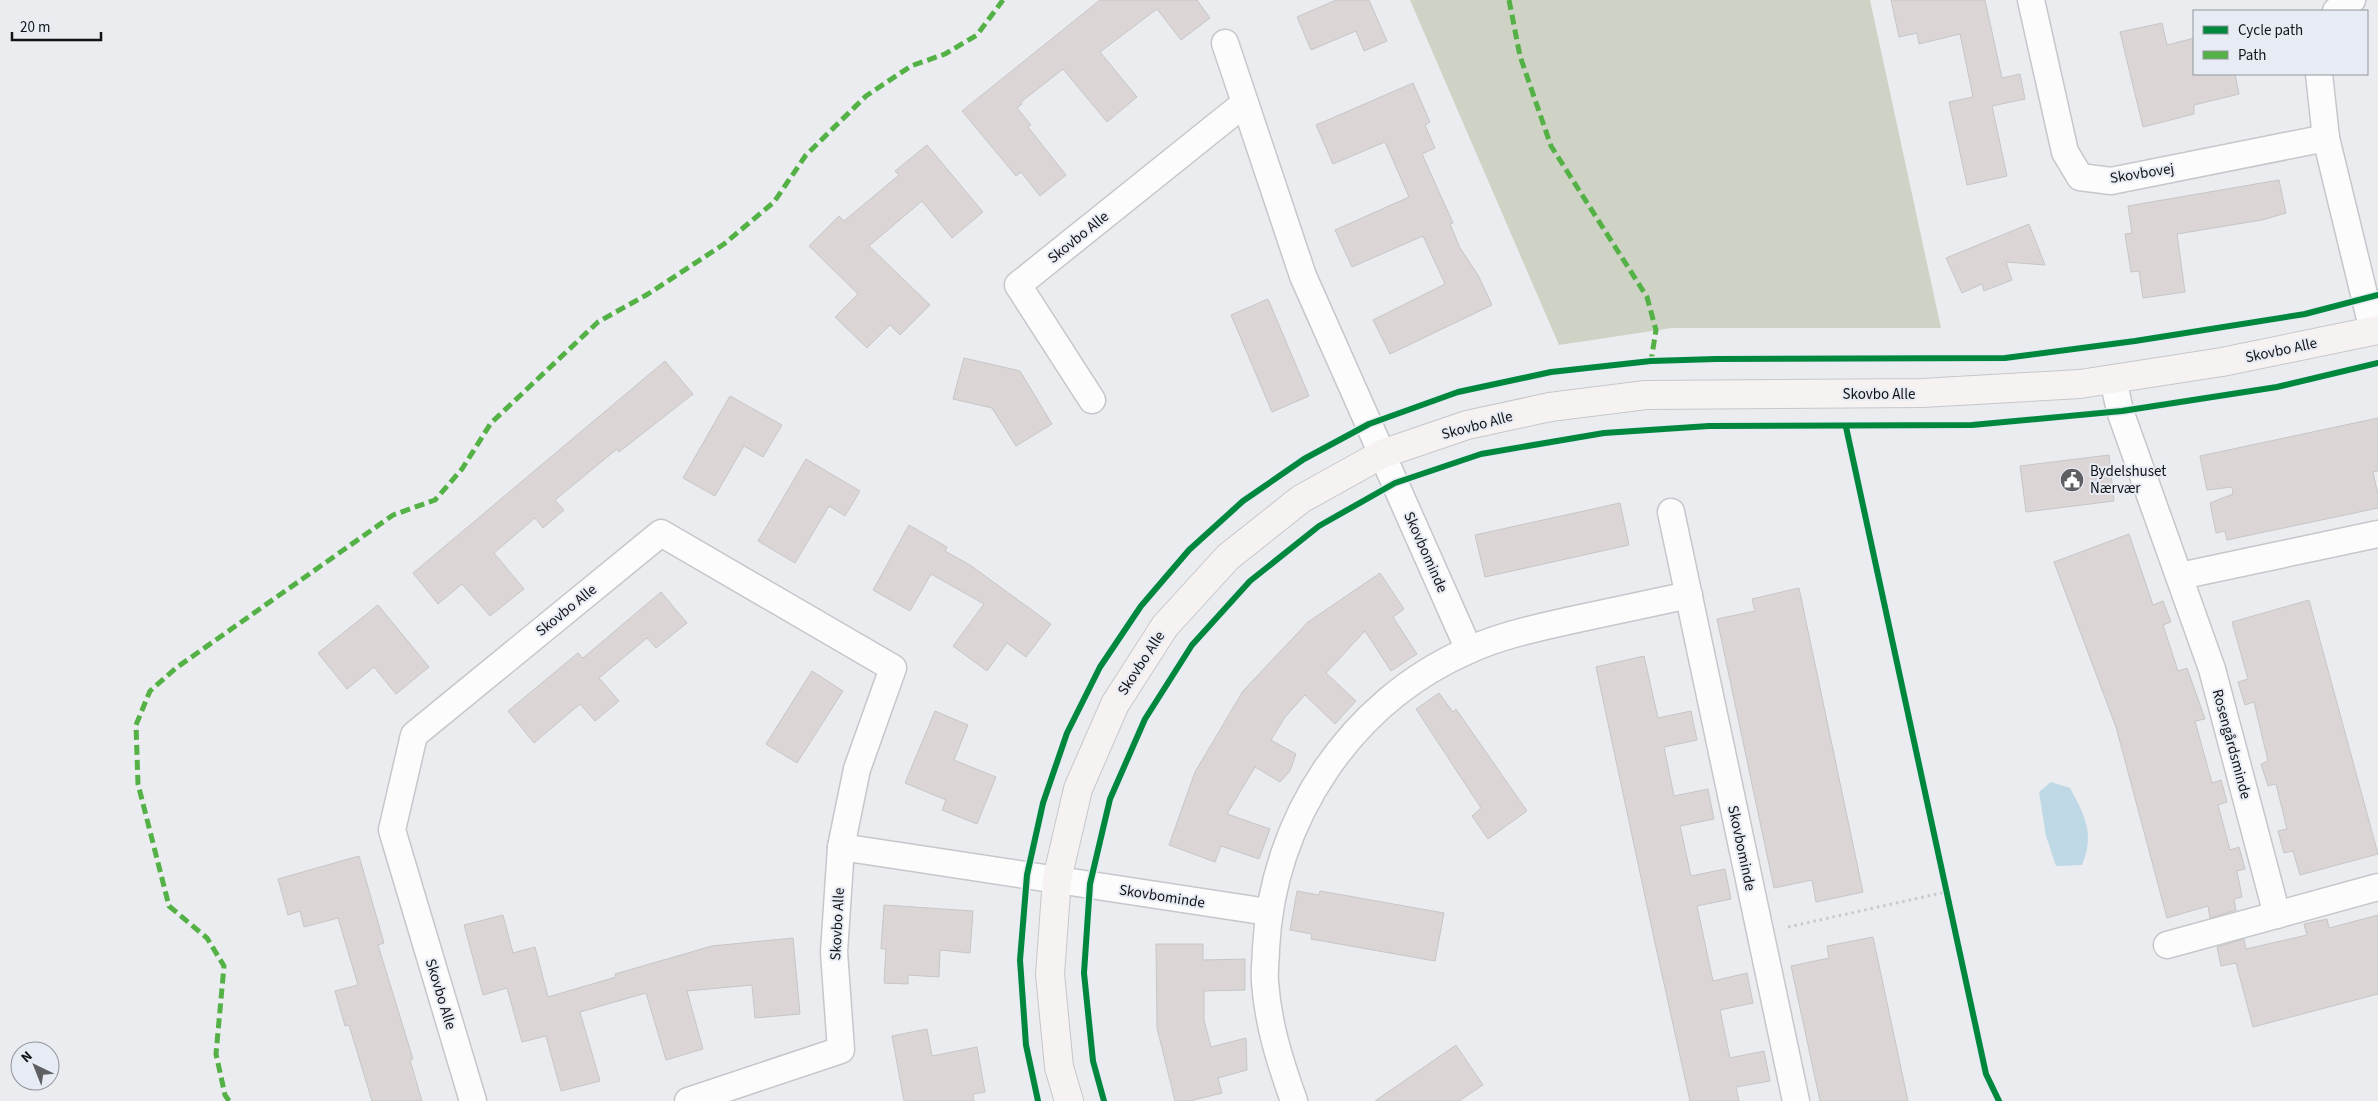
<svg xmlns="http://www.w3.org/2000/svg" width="2378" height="1101" font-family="'Source Sans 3',sans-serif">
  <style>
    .green { fill: #ced3c5 }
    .water { fill: #bed8e5 }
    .building { fill: #dcd5d5; stroke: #c6c6c7 }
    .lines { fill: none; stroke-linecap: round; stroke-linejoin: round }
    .street-casing { stroke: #c6c7ca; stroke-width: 29 }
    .secondary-casing { stroke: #c6c7ca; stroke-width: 30 }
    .path { stroke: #c9cacb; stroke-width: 3; stroke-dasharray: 2.5 4; stroke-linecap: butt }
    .street { stroke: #fcfcfd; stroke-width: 26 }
    .secondary { stroke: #f6f2f2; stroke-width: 28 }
    .quiet { stroke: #54b145; stroke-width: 5; stroke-dasharray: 10 5; stroke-linecap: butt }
    .cycleway-casing { stroke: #e7ebf3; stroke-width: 9 }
    .cycleway { stroke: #00873e; stroke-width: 6 }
    .labels { text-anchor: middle; stroke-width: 4; stroke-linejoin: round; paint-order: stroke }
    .street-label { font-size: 15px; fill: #121316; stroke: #e7ebf3 }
    .poi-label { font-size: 15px; fill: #121316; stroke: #e7ebf3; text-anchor: start }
  </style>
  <rect width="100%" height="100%" fill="#eaecf0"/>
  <path class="green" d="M1410,0H1870L1941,328H1672L1559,345Z"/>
  <path class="water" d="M2051,782L2070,788C2085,816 2095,834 2082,865L2056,866L2046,836L2039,792Z"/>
  <g class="building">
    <path d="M1100,0H1197L1210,18L1181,40L1157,9L1100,52L1137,97L1107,122L1063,69L1021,102L1022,104L1017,108L1031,125L1028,127L1066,175L1040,196L1021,172L1016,176L962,111Z"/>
    <path d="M1336,0H1369L1387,41L1364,51L1356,31L1311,50L1297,17Z"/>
    <path d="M1891,0H1985L2002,78L2020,74L2025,99L1992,106L2007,176L1967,185L1949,102L1973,97L1960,34L1919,44L1917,33L1899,37Z"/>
    <path d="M2162,23L2167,45L2194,38V74H2235L2239,94L2194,105V114L2143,127L2120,32Z"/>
    <path d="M1413,83L1430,122L1425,125L1435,148L1422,154L1453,223L1450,224L1460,248L1478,275L1492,305L1390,354L1373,320L1445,284L1423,236L1352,267L1335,230L1409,197L1385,142L1333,164L1316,125Z"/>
    <path d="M927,145L983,212L952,238L922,201L869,246L930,305L900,335L890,325L867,348L835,317L858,294L809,246L839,216L844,221L899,175L895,171Z"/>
    <path d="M2279,180L2286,213L2262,220L2177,234L2185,292L2143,298L2139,271L2131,272L2125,234L2132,233L2128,206Z"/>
    <path d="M2029,224L2045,265L2006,262L2012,280L1984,291L1982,284L1962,293L1946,258Z"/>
    <path d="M1268,299L1309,396L1272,412L1231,315Z"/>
    <path d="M964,358L1020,371L1052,424L1016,446L992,408L953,399Z"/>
    <path d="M665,361L693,394L619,452L617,449L555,500L564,510L543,528L535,518L494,553L524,589L490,616L462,584L438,604L413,573Z"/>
    <path d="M730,396L782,425L763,457L744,446L715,496L683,478Z"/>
    <path d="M2378,418V471L2373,472L2378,495V508L2227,540L2225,531L2216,533L2210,503L2233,494L2232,487L2207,490L2200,456Z"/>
    <path d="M2109,455L2114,501L2026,512L2020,466Z"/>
    <path d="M806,459L860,491L845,516L829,506L795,563L758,541Z"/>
    <path d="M1620,503L1629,545L1485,577L1475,535Z"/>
    <path d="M909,525L947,547L945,551L970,565L1051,624L1026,657L1007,643L987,671L953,646L984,604L931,574L910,611L873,590Z"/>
    <path d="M2129,534L2153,605L2163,601L2171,622L2163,625L2178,671L2187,668L2205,719L2195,721L2212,783L2221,780L2227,802L2218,805L2230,850L2239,847L2245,869L2237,871L2242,897L2234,899L2236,910L2210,918L2208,906L2167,918L2116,727L2054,562Z"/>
    <path d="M1380,573L1404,609L1393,617L1417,654L1391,671L1365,631L1326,673L1356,701L1335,724L1305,695L1285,717L1271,740L1296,754L1290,771L1280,782L1255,767L1227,814L1270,829L1259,859L1221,846L1215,862L1169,845L1195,772L1243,691L1308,622Z"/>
    <path d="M1799,588L1863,892L1816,902L1812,880L1774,888L1717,619L1755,611L1752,599Z"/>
    <path d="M661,592L687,623L656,648L647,638L599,678L619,701L595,721L580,704L534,743L508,711L578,653L583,658Z"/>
    <path d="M2309,600L2378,854L2300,875L2293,851L2284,853L2278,831L2287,829L2276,784L2268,786L2261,764L2268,761L2254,702L2245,705L2238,682L2248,679L2232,622Z"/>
    <path d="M378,605L429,667L396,694L374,667L347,689L318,653Z"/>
    <path d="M1644,656L1658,718L1691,711L1697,740L1664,747L1674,796L1708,789L1714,819L1680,826L1691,876L1725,869L1731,899L1697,906L1713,981L1747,973L1753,1003L1720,1010L1730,1058L1764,1051L1770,1081L1736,1087L1739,1101H1690L1655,943L1596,667Z"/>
    <path d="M812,671L843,691L797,763L766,744Z"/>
    <path d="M1439,693L1453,712L1456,709L1527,811L1488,839L1472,816L1481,808L1416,709Z"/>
    <path d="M935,711L968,725L954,760L996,777L977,824L942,810L946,800L905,783Z"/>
    <path d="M359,856L384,943L378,945L413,1059L410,1060L422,1101H372L349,1025L345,1026L335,991L358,985L338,918L304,927L300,911L288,915L278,879Z"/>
    <path d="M1297,891L1319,895L1320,891L1444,913L1435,961L1311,939L1312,934L1290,930Z"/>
    <path d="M884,905L973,911L970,953L940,950L939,977L908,975V984L884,983L886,949H881Z"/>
    <path d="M503,915L513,953L535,947L548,997L616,977L615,974L712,946L793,938L800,1014L755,1018L752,985L687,991L703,1049L666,1060L646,993L580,1012L600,1081L561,1091L546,1036L522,1042L507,988L483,995L464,925Z"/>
    <path d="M2378,915V994L2253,1027L2236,963L2221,966L2217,947L2244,939L2246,949L2307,935L2304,924L2327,919L2329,928Z"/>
    <path d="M1873,937L1908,1101H1820L1791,966L1829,958L1827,946Z"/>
    <path d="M1156,944H1203V960L1245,959V990L1204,991V1020L1211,1047L1246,1038L1247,1070L1218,1078L1222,1093L1190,1101H1175L1157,1028Z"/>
    <path d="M927,1029L932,1056L977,1047L985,1092L973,1094L974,1101H904L892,1036Z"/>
    <path d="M1456,1045L1483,1085L1459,1101H1375Z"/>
  </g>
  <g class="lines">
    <g class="street-casing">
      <g id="street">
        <path d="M2031,0L2065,152L2080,177L2111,181L2326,138"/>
        <path d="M2336,11L2352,0"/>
        <path d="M1225,43L1303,276L1469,650"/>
        <path d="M2319,74L2326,138L2373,331"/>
        <path d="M2113,379L2120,411L2212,669L2277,915"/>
        <path d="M1092,400L1018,285L1245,103"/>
        <path d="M1671,512L1796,1101"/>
        <path d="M2180,576L2378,534"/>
        <path d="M841,847L1268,912"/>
        <path d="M2167,945L2378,887"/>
        <path d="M473,1101L392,830L414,735L661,533L893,668L857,769L841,847L834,952L841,1050L688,1101"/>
        <path d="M1294,1101C1280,1062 1268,1024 1265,982C1264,971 1266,959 1266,948C1273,819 1350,702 1469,650C1502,635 1537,628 1572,620C1611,612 1650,603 1689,595"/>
      </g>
    </g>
    <g class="secondary-casing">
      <path id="secondary" d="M1069,1101L1059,1067L1050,974L1057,879L1078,789L1115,704L1165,626L1228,557L1301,499L1382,454L1467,425L1550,407L1646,395L1922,393L2080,384L2222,362L2378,330"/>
    </g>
    <path class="path" d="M1788,927L1946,892"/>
    <use href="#street" class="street"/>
    <use href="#secondary" class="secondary"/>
    <g class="quiet">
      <path d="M1509,0L1520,56L1551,146L1647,297L1656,330L1651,361"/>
      <path d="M229,1101L225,1095L216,1054L224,966L207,938L169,906L138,784L136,725L150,691L176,668L393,515L435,500L462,469L491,423L598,322L648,294L724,244L774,202L806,155L866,96L911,66L945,54L977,35L1003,0"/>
    </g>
    <g class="cycleway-casing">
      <g id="cycleway">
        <path d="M1846,427L1986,1074L1999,1101"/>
        <path d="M1038,1101L1026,1045L1020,960L1027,875L1043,803L1067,733L1100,667L1141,606L1189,550L1243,501L1304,459L1369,424L1458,392L1551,372L1651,361L1716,359L2005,358L2135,341L2305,314L2378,295"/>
        <path d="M1104,1101L1093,1061L1084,973L1090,884L1110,799L1145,719L1192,645L1250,581L1319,526L1395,483L1481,454L1604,433L1709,426L1972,425L2122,411L2277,387L2378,363"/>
      </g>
    </g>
    <use href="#cycleway" class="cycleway"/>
  </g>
  <defs>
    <g id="civic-disc" transform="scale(1.25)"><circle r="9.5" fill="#5e5f62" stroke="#e7ebf3"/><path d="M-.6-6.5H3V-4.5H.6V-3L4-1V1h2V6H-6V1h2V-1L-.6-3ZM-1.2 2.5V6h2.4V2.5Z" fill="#fff"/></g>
  </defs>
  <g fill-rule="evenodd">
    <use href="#civic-disc" x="2072" y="480"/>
  </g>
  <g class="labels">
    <g class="street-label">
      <text transform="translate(2142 173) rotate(-9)" y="5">Skovbovej</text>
      <text transform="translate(1078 237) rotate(-39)" y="5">Skovbo Alle</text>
      <text transform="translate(2281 350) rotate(-12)" y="5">Skovbo Alle</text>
      <text x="1879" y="399">Skovbo Alle</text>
      <text transform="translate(1477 425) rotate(-15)" y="5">Skovbo Alle</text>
      <text transform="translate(1426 552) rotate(66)" y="5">Skovbominde</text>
      <text transform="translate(566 610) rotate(-39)" y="5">Skovbo Alle</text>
      <text transform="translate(1141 663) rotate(-57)" y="5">Skovbo Alle</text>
      <text transform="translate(2232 744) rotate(75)" y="5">Rosengårdsminde</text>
      <text transform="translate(1742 848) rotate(78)" y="5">Skovbominde</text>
      <text transform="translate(1162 896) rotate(9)" y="5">Skovbominde</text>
      <text transform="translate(837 924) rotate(-87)" y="5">Skovbo Alle</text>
      <text transform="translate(441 994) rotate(73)" y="5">Skovbo Alle</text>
    </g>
    <g class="poi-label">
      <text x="2090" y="476">Bydelshuset<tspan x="2090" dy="17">Nærvær</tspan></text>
    </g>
  </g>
  <rect x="2193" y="10" width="175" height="65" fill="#e7ebf3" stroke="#92959b"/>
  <rect x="2203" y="26" width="25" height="8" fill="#00873e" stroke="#92959b"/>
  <text x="2238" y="35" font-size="15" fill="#121316">Cycle path</text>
  <rect x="2203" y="51" width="25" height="8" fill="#54b145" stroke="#92959b"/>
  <text x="2238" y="60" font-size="15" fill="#121316">Path</text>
  <g transform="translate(35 1066) rotate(317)"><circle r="24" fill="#e7ebf3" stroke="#92959b"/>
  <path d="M0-4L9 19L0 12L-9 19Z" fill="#5e5f62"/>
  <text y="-8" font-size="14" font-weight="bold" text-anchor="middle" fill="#121316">N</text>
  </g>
  <path d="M12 32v8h89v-8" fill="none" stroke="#121316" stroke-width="2.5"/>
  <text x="20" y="32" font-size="15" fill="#121316" stroke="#e7ebf3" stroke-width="4" paint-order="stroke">20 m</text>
</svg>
